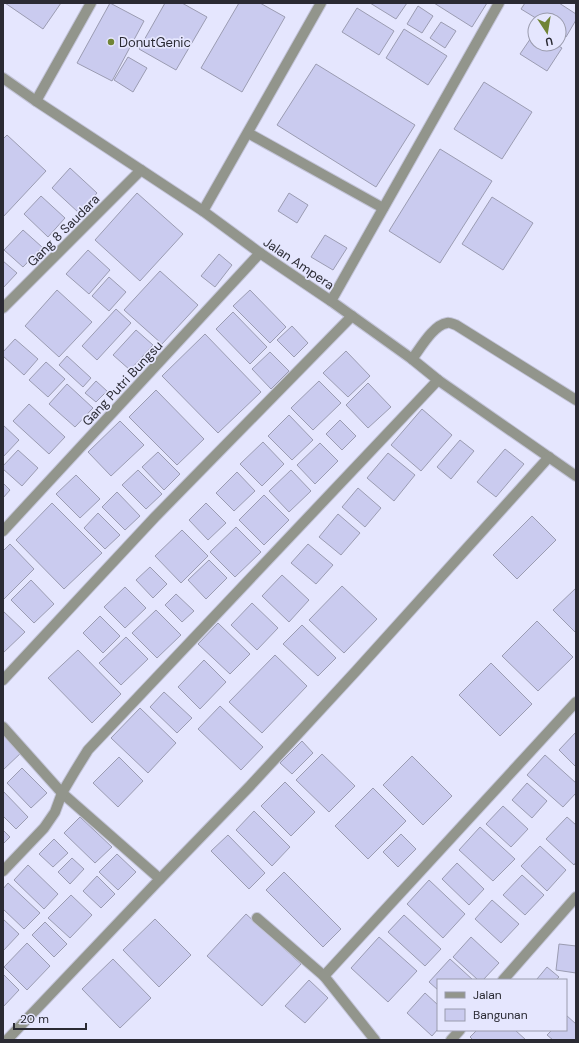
<svg xmlns="http://www.w3.org/2000/svg" width="579" height="1043" font-family="'DM Sans',sans-serif">
  <style>
    .building { fill: #cacbef; stroke: #9b9cb2 }
    .lines { fill: none; stroke-linecap: round; stroke-linejoin: round }
    .service-casing { stroke: #c3c4d9; stroke-width: 12 }
    .minor-casing { stroke: #c3c4d9; stroke-width: 12 }
    .service { stroke: #92958c; stroke-width: 10 }
    .minor { stroke: #92958c; stroke-width: 10 }
    .poi-dot { fill: #708435; stroke: #e5e6fe; stroke-width: 1.5 }
    .labels { text-anchor: middle; stroke-width: 3.5; stroke-linejoin: round; paint-order: stroke }
    .poi-label { font-size: 13px; fill: #2a2a33; stroke: #e5e6fe; text-anchor: start }
    .street-label { font-size: 13px; fill: #2a2a33; stroke: #e5e6fe }
  </style>
  <rect width="100%" height="100%" fill="#e5e6fe"/>
  <g class="building">
    <path d="M5,3H61L43,29Z"/>
    <path d="M110,3L144,21L112,81L77,63Z"/>
    <path d="M165,3H182L207,17L176,70L139,49Z"/>
    <path d="M239,3H260L285,17L242,92L201,68Z"/>
    <path d="M370,3H407L396,19Z"/>
    <path d="M434,3H487L472,27Z"/>
    <path d="M525,3H559L576,14V20L566,37L559,32V20H539L521,9Z"/>
    <path d="M418,6L433,16L422,33L407,24Z"/>
    <path d="M357,8L394,31L379,55L342,32Z"/>
    <path d="M441,22L456,31L445,48L430,38Z"/>
    <path d="M404,29L447,56L428,85L386,58Z"/>
    <path d="M535,32V44H555L562,48L547,71L520,54Z"/>
    <path d="M128,57L147,68L133,92L114,80Z"/>
    <path d="M316,64L415,125L376,187L277,125Z"/>
    <path d="M484,82L532,112L502,159L454,129Z"/>
    <path d="M7,135L46,171L3,217V139Z"/>
    <path d="M440,149L492,181L440,263L389,231Z"/>
    <path d="M70,168L97,193L79,213L52,188Z"/>
    <path d="M137,193L183,234L140,281L95,240Z"/>
    <path d="M289,193L308,205L297,223L278,211Z"/>
    <path d="M41,196L65,218L48,237L24,214Z"/>
    <path d="M492,197L533,223L503,270L462,244Z"/>
    <path d="M23,230L42,247L23,267L4,250Z"/>
    <path d="M325,235L347,248L333,270L311,257Z"/>
    <path d="M88,250L110,270L89,294L66,274Z"/>
    <path d="M219,254L232,265L215,287L201,276Z"/>
    <path d="M3,261L17,273L3,288Z"/>
    <path d="M160,271L198,305L162,344L124,310Z"/>
    <path d="M109,277L126,292L109,311L92,296Z"/>
    <path d="M57,290L92,322L59,357L25,326Z"/>
    <path d="M250,290L286,327L270,343L233,306Z"/>
    <path d="M116,309L131,323L97,360L82,346Z"/>
    <path d="M233,312L267,347L250,364L216,329Z"/>
    <path d="M292,326L308,343L294,357L277,340Z"/>
    <path d="M136,330L153,345L130,370L113,355Z"/>
    <path d="M205,334L261,392L218,433L162,376Z"/>
    <path d="M15,339L38,359L24,375L3,356V352Z"/>
    <path d="M346,351L370,376L348,397L323,373Z"/>
    <path d="M270,352L289,371L271,389L252,369Z"/>
    <path d="M67,356L91,378L83,387L59,365Z"/>
    <path d="M46,362L65,379L48,397L29,380Z"/>
    <path d="M96,381L107,391L96,402L85,393Z"/>
    <path d="M319,381L341,403L313,430L291,408Z"/>
    <path d="M368,383L391,407L368,428L346,405Z"/>
    <path d="M67,384L93,408L75,427L49,404Z"/>
    <path d="M156,390L204,439L177,465L129,417Z"/>
    <path d="M29,404L65,437L49,454L13,421Z"/>
    <path d="M422,409L452,435L421,471L391,445Z"/>
    <path d="M289,415L313,440L292,460L268,436Z"/>
    <path d="M340,420L356,436L342,450L326,434Z"/>
    <path d="M120,421L144,445L111,476L88,452Z"/>
    <path d="M3,425L19,440L3,457Z"/>
    <path d="M460,440L474,451L451,479L437,467Z"/>
    <path d="M263,442L284,464L262,486L240,464Z"/>
    <path d="M320,443L338,461L315,484L297,465Z"/>
    <path d="M505,449L524,464L496,497L477,482Z"/>
    <path d="M18,450L38,468L22,486L3,469V466Z"/>
    <path d="M158,452L180,474L164,490L142,467Z"/>
    <path d="M388,453L415,475L394,501L367,478Z"/>
    <path d="M138,470L162,494L146,509L122,485Z"/>
    <path d="M291,470L311,491L289,512L269,491Z"/>
    <path d="M237,472L255,491L234,511L216,493Z"/>
    <path d="M76,475L100,499L80,518L56,494Z"/>
    <path d="M3,483L10,490L3,498Z"/>
    <path d="M358,488L381,508L365,527L342,507Z"/>
    <path d="M117,492L140,516L125,530L102,507Z"/>
    <path d="M264,495L289,520L264,545L239,520Z"/>
    <path d="M52,503L102,553L64,589L16,540Z"/>
    <path d="M206,503L226,523L208,540L189,520Z"/>
    <path d="M98,513L120,535L105,549L84,528Z"/>
    <path d="M338,514L360,533L341,555L319,537Z"/>
    <path d="M532,516L556,540L517,579L493,555Z"/>
    <path d="M236,527L261,552L235,577L210,552Z"/>
    <path d="M182,530L208,556L181,583L155,556Z"/>
    <path d="M10,544L34,569L3,600V551Z"/>
    <path d="M308,544L333,565L316,584L291,563Z"/>
    <path d="M209,560L227,578L206,599L188,580Z"/>
    <path d="M150,567L167,584L153,598L136,580Z"/>
    <path d="M282,575L309,600L289,622L262,596Z"/>
    <path d="M31,580L54,604L34,623L11,600Z"/>
    <path d="M342,586L377,619L344,653L309,620Z"/>
    <path d="M125,587L146,608L125,628L104,607Z"/>
    <path d="M576,588V633L553,610Z"/>
    <path d="M176,594L194,611L182,622L165,605Z"/>
    <path d="M252,603L278,628L257,650L231,625Z"/>
    <path d="M156,610L181,635L157,658L132,633Z"/>
    <path d="M3,611L25,632L3,653Z"/>
    <path d="M100,616L120,636L103,653L83,633Z"/>
    <path d="M537,621L573,657L538,691L502,656Z"/>
    <path d="M218,623L250,654L230,674L198,644Z"/>
    <path d="M302,625L336,658L318,676L283,644Z"/>
    <path d="M126,637L148,659L121,685L99,663Z"/>
    <path d="M78,650L121,694L92,723L48,678Z"/>
    <path d="M275,655L307,686L262,733L229,702Z"/>
    <path d="M204,660L226,682L200,709L178,687Z"/>
    <path d="M491,663L532,704L500,736L459,695Z"/>
    <path d="M164,692L192,718L177,733L150,707Z"/>
    <path d="M220,706L263,747L241,770L198,729Z"/>
    <path d="M140,708L176,743L148,773L111,738Z"/>
    <path d="M3,730L23,751L3,770Z"/>
    <path d="M576,732V767L559,750Z"/>
    <path d="M302,741L313,753L292,774L280,763Z"/>
    <path d="M322,754L355,786L329,812L296,780Z"/>
    <path d="M545,755L576,783V793L563,807L527,775Z"/>
    <path d="M412,756L452,796L423,825L383,785Z"/>
    <path d="M119,757L143,781L118,807L93,783Z"/>
    <path d="M22,768L47,793L31,808L7,783Z"/>
    <path d="M285,782L315,812L291,836L261,806Z"/>
    <path d="M527,783L547,801L532,818L512,800Z"/>
    <path d="M373,788L406,821L368,859L335,826Z"/>
    <path d="M3,791L28,817L16,829L3,816Z"/>
    <path d="M503,806L528,829L511,847L486,824Z"/>
    <path d="M254,811L290,847L272,866L236,830Z"/>
    <path d="M80,817L112,847L95,863L64,833Z"/>
    <path d="M567,817L576,825V862L574,865L546,839Z"/>
    <path d="M480,827L515,859L493,881L459,850Z"/>
    <path d="M3,830L10,837L3,844Z"/>
    <path d="M401,834L416,849L398,867L383,852Z"/>
    <path d="M228,835L265,873L249,889L211,851Z"/>
    <path d="M54,839L68,853L53,867L39,854Z"/>
    <path d="M540,846L566,870L547,891L521,866Z"/>
    <path d="M117,854L136,872L118,890L99,872Z"/>
    <path d="M72,858L84,869L70,884L58,872Z"/>
    <path d="M457,863L484,889L469,905L442,879Z"/>
    <path d="M28,865L58,894L44,909L14,880Z"/>
    <path d="M284,872L341,929L323,947L266,890Z"/>
    <path d="M522,875L544,895L525,915L503,895Z"/>
    <path d="M97,876L115,894L101,908L83,891Z"/>
    <path d="M429,880L465,914L443,938L407,904Z"/>
    <path d="M8,883L40,913L24,929L3,909V889Z"/>
    <path d="M71,895L92,915L70,938L48,918Z"/>
    <path d="M492,900L519,924L501,943L475,919Z"/>
    <path d="M246,914L301,964L262,1006L207,956Z"/>
    <path d="M404,915L441,949L425,966L388,932Z"/>
    <path d="M3,919L19,934L3,951Z"/>
    <path d="M155,919L191,955L159,987L123,950Z"/>
    <path d="M45,922L67,944L54,957L32,935Z"/>
    <path d="M379,937L417,971L388,1002L351,968Z"/>
    <path d="M471,937L499,963L483,980H478L453,957Z"/>
    <path d="M27,943L50,966L27,990L4,967Z"/>
    <path d="M559,944L576,946V973L556,970Z"/>
    <path d="M113,959L151,998L120,1028L82,989Z"/>
    <path d="M450,959L473,980H438V990L429,982Z"/>
    <path d="M547,967L559,977L556,980H538L537,979Z"/>
    <path d="M3,974L19,990L3,1007Z"/>
    <path d="M309,980L328,998L305,1023L285,1006Z"/>
    <path d="M425,993L438,1005V1029L432,1036L407,1013Z"/>
    <path d="M566,1015L576,1024V1040H553L547,1035L552,1030H566Z"/>
    <path d="M477,1030H515L526,1040H473L470,1037Z"/>
  </g>
  <g class="lines">
    <g class="service-casing">
      <path id="service" d="M248,133L383,208"/>
    </g>
    <g class="minor-casing">
      <g id="minor">
        <path d="M3,78L36,101L141,170L203,211L260,253L331,301L412,359L438,380L576,476"/>
        <path d="M36,101L91,3"/>
        <path d="M203,211L321,3"/>
        <path d="M331,301L499,3"/>
        <path d="M3,308L141,170"/>
        <path d="M412,359C420,349 433,325 447,323C449,322 453,324 456,325L576,400"/>
        <path d="M3,531L260,253"/>
        <path d="M3,680L155,517L352,316"/>
        <path d="M3,727L62,793L160,879"/>
        <path d="M3,871L44,828L55,812L62,793L75,771L88,750L438,380"/>
        <path d="M257,918L324,976L375,1040"/>
        <path d="M324,976L576,702"/>
        <path d="M503,980L576,897"/>
        <path d="M7,1040L160,879L250,786L356,671L549,457"/>
        <path d="M451,1040L460,1030"/>
      </g>
    </g>
    <use href="#service" class="service"/>
    <use href="#minor" class="minor"/>
  </g>
  <circle class="poi-dot" cx="111" cy="42" r="4"/>
  <g class="labels">
    <g class="poi-label">
      <text x="119" y="47">DonutGenic</text>
    </g>
    <g class="street-label">
      <text transform="translate(63 230) rotate(-45)" y="5">Gang 8 Saudara</text>
      <text transform="translate(299 263) rotate(34)" y="5">Jalan Ampera</text>
      <text transform="translate(122 383) rotate(-47)" y="5">Gang Putri Bungsu</text>
    </g>
  </g>
  <rect width="579" height="1043" fill="none" stroke="#2a2a33" stroke-width="8"/>
  <rect x="437" y="979" width="130" height="52" fill="#e5e6fe" stroke="#9a9bad"/>
  <rect x="445" y="992" width="20" height="6" fill="#92958c" stroke="#9a9bad"/>
  <text x="473" y="999" font-size="12" fill="#2a2a33">Jalan</text>
  <rect x="445" y="1009" width="20" height="12" fill="#cacbef" stroke="#9a9bad"/>
  <text x="473" y="1019" font-size="12" fill="#2a2a33">Bangunan</text>
  <g transform="translate(547 32) rotate(168)"><circle r="19" fill="#e5e6fe" stroke="#9a9bad"/>
  <path d="M0-3L7 15L0 10L-7 15Z" fill="#708435"/>
  <text y="-6" font-size="11" font-weight="bold" text-anchor="middle" fill="#2a2a33">U</text>
  </g>
  <path d="M14 1023v6h72v-6" fill="none" stroke="#2a2a33" stroke-width="2"/>
  <text x="20" y="1023" font-size="12" fill="#2a2a33" stroke="#e5e6fe" stroke-width="3" paint-order="stroke">20 m</text>
</svg>
